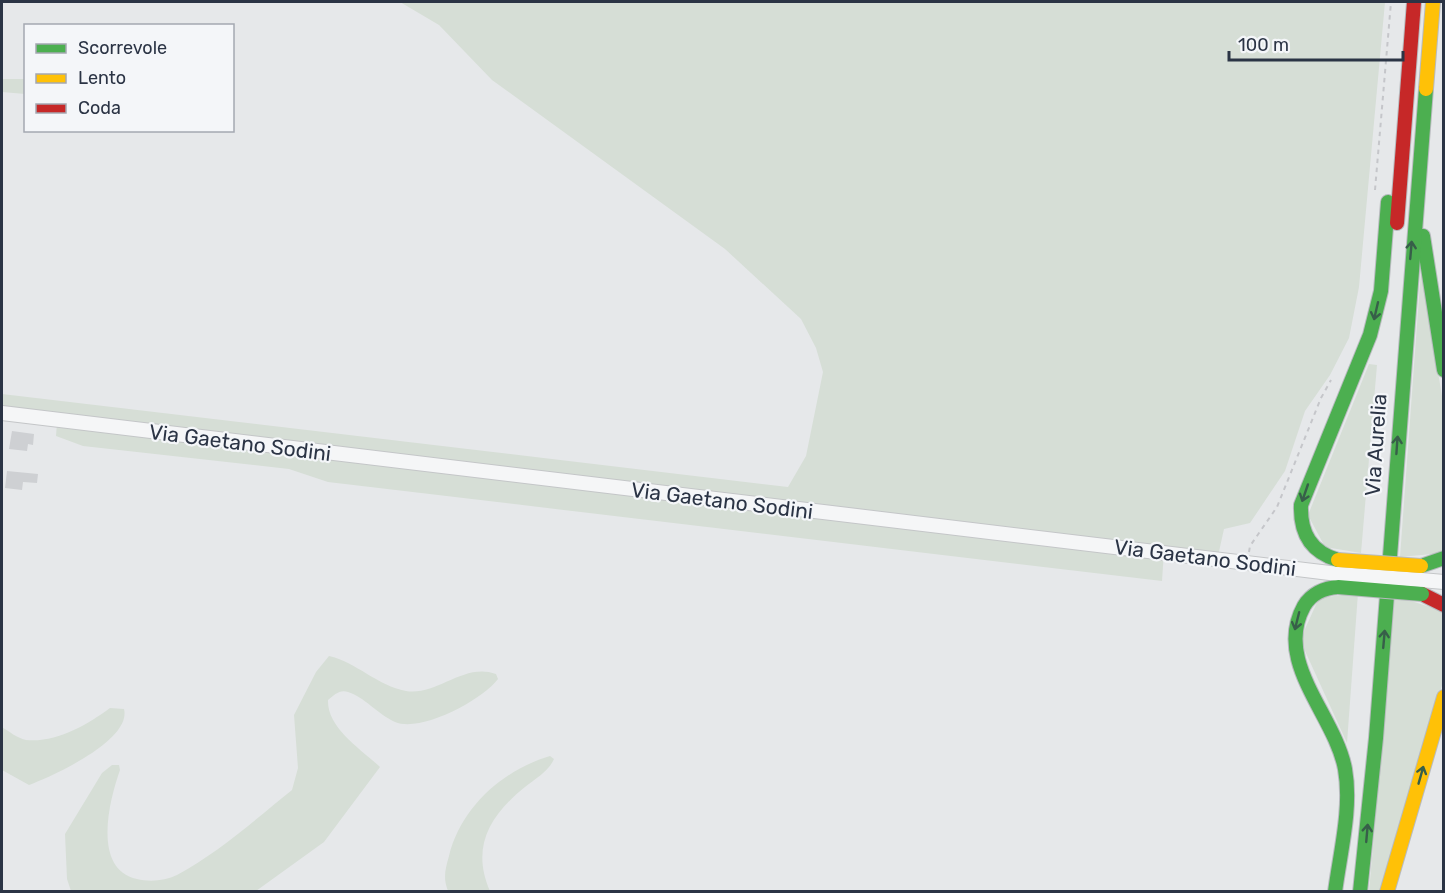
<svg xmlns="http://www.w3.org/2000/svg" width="1445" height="893" font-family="Rubik,sans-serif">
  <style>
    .green { fill: #d6ded6 }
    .building { fill: #ced0d3 }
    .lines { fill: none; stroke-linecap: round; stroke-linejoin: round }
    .street-casing { stroke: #c4c6c8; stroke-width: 16 }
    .fast-casing { stroke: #b8bbbf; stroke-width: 16 }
    .slow-casing { stroke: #b8bbbf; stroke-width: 16 }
    .jam-casing { stroke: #b8bbbf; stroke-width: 16 }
    .path { stroke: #c5c6ca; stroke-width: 2; stroke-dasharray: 4.5 4.5; stroke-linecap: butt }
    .street { stroke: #f5f6f7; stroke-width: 14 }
    .fast { stroke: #4caf50; stroke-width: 14 }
    .slow { stroke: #ffc107; stroke-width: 14 }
    .jam { stroke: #c62828; stroke-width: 14 }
    .street-bridge-casing { stroke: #c4c6c8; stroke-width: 16; stroke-linecap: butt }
    .fast-bridge-casing { stroke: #b8bbbf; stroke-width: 16; stroke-linecap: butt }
    .slow-bridge-casing { stroke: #b8bbbf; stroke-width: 16; stroke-linecap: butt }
    .street-bridge { stroke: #f5f6f7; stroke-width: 14 }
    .fast-bridge { stroke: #4caf50; stroke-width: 14 }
    .slow-bridge { stroke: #ffc107; stroke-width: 14 }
    .oneway { stroke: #375f49 }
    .labels { text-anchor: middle; stroke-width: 4.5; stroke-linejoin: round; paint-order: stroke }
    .street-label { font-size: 21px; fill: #2b3445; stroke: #f4f6f9 }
  </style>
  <rect width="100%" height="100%" fill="#e6e8ea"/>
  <g class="green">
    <path d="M400,2H1385L1359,287L1349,338L1330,375L1305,411L1285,471L1250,523L1224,529L1218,556L1164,551L1162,581L328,482L289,469L83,446L56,436L57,423L2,421V394L788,487L806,456L823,372L816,348L801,319L725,249L492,80L439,25Z"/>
    <path d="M2,79H25V94L2,92Z"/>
    <path d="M1421,270L1443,402V553L1400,557Z"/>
    <path d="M1369,364L1377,365L1361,553L1325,547L1308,515Z"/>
    <path d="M1358,593L1347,743L1300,640L1319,598Z"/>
    <path d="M1395,596L1443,611V682L1382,891L1369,892Z"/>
    <path d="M329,656C356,662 378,686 406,691C437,696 464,662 496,674L498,679C482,700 421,733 395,722C379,715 363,696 348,692C340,689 334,695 328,700C327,728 361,749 380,767L324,842L256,891H71L67,879L65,834L102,773L112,765H119L120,770C109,801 92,869 137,879C149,882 165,881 177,875C218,853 256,819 292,790L298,768L294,715L316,672Z"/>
    <path d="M110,708L124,709C132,740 53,776 29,785L2,770V727C8,731 19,739 26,740C56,743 87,725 110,708Z"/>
    <path d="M550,756L554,759C549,771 535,779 525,787C489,816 471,848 490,891H448C443,878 445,870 449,856C461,807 503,770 550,756Z"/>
  </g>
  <g class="building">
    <path d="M12,431L34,434L33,445L28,444L27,451L9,449Z"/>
    <path d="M7,471L38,474L37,483L23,482L22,490L5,488Z"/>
  </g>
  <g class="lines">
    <g class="street-casing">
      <g id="street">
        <path d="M2,413L1338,574"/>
        <path d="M1421,580L1444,582"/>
      </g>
    </g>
    <g class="fast-casing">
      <g id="fast">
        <path d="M1423,236L1444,370"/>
        <path d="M1338,560C1311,552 1300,533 1301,505L1370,335L1381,291L1388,202"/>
        <path d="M1421,566L1444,558"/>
        <path d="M1335,892C1340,853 1352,808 1345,769C1335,715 1273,662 1304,606C1311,594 1324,588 1338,587"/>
        <path d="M1360,892L1376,738L1426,89"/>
      </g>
    </g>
    <g class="slow-casing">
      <g id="slow">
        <path d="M1426,89L1433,2"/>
        <path d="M1387,892L1444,697"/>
      </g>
    </g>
    <g class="jam-casing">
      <g id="jam">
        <path d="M1397,223L1414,2"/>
        <path d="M1422,594L1444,605"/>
      </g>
    </g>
    <g class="path">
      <path d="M1375,190L1391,2"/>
      <path d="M1249,552L1250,546L1277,507L1321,398L1331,380"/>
    </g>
    <use href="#street" class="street"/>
    <use href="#fast" class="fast"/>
    <use href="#slow" class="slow"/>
    <use href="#jam" class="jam"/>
    <g class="street-bridge-casing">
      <path id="street-bridge" d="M1338,574L1421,580"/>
    </g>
    <g class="fast-bridge-casing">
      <path id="fast-bridge" d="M1338,587L1422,594"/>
    </g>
    <g class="slow-bridge-casing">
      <path id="slow-bridge" d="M1338,560L1421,566"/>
    </g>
    <use href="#street-bridge" class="street-bridge"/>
    <use href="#fast-bridge" class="fast-bridge"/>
    <use href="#slow-bridge" class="slow-bridge"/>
  </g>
  <defs><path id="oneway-shaft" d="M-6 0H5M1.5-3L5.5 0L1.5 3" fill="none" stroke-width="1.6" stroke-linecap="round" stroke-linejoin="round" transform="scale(1.5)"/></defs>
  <g class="oneway">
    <use href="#oneway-shaft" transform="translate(1411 250) rotate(-85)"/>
    <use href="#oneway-shaft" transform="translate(1376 311) rotate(103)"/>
    <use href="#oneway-shaft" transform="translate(1397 445) rotate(-86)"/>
    <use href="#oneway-shaft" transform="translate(1305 493) rotate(109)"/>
    <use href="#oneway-shaft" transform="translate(1297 621) rotate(104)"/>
    <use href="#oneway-shaft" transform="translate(1384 639) rotate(-85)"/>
    <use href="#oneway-shaft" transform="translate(1421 775) rotate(-74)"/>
    <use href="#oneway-shaft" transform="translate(1367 833) rotate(-85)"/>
  </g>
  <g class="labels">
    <g class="street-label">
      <text transform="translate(240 443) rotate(7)" y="7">Via Gaetano Sodini</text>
      <text transform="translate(1376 445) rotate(-86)" y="7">Via Aurelia</text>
      <text transform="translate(722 501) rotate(7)" y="7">Via Gaetano Sodini</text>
      <text transform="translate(1205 558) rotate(7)" y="7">Via Gaetano Sodini</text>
    </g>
  </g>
  <rect width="1445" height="893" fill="none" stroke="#2b3445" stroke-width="6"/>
  <rect x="24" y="24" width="210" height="108" fill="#f4f6f9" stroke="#a4a8b1" stroke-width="1.5"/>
  <rect x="36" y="44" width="30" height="9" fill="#4caf50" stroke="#a4a8b1" stroke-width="1.5"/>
  <text x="78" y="54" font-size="18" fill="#2b3445">Scorrevole</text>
  <rect x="36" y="74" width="30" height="9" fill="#ffc107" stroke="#a4a8b1" stroke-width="1.5"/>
  <text x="78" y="84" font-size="18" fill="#2b3445">Lento</text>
  <rect x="36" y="104" width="30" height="9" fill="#c62828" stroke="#a4a8b1" stroke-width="1.5"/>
  <text x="78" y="114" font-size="18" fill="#2b3445">Coda</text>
  <path d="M1229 51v9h174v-9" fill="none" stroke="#2b3445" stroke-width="3"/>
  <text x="1238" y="51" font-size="18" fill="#2b3445" stroke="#f4f6f9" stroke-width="4.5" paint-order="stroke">100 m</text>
</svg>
